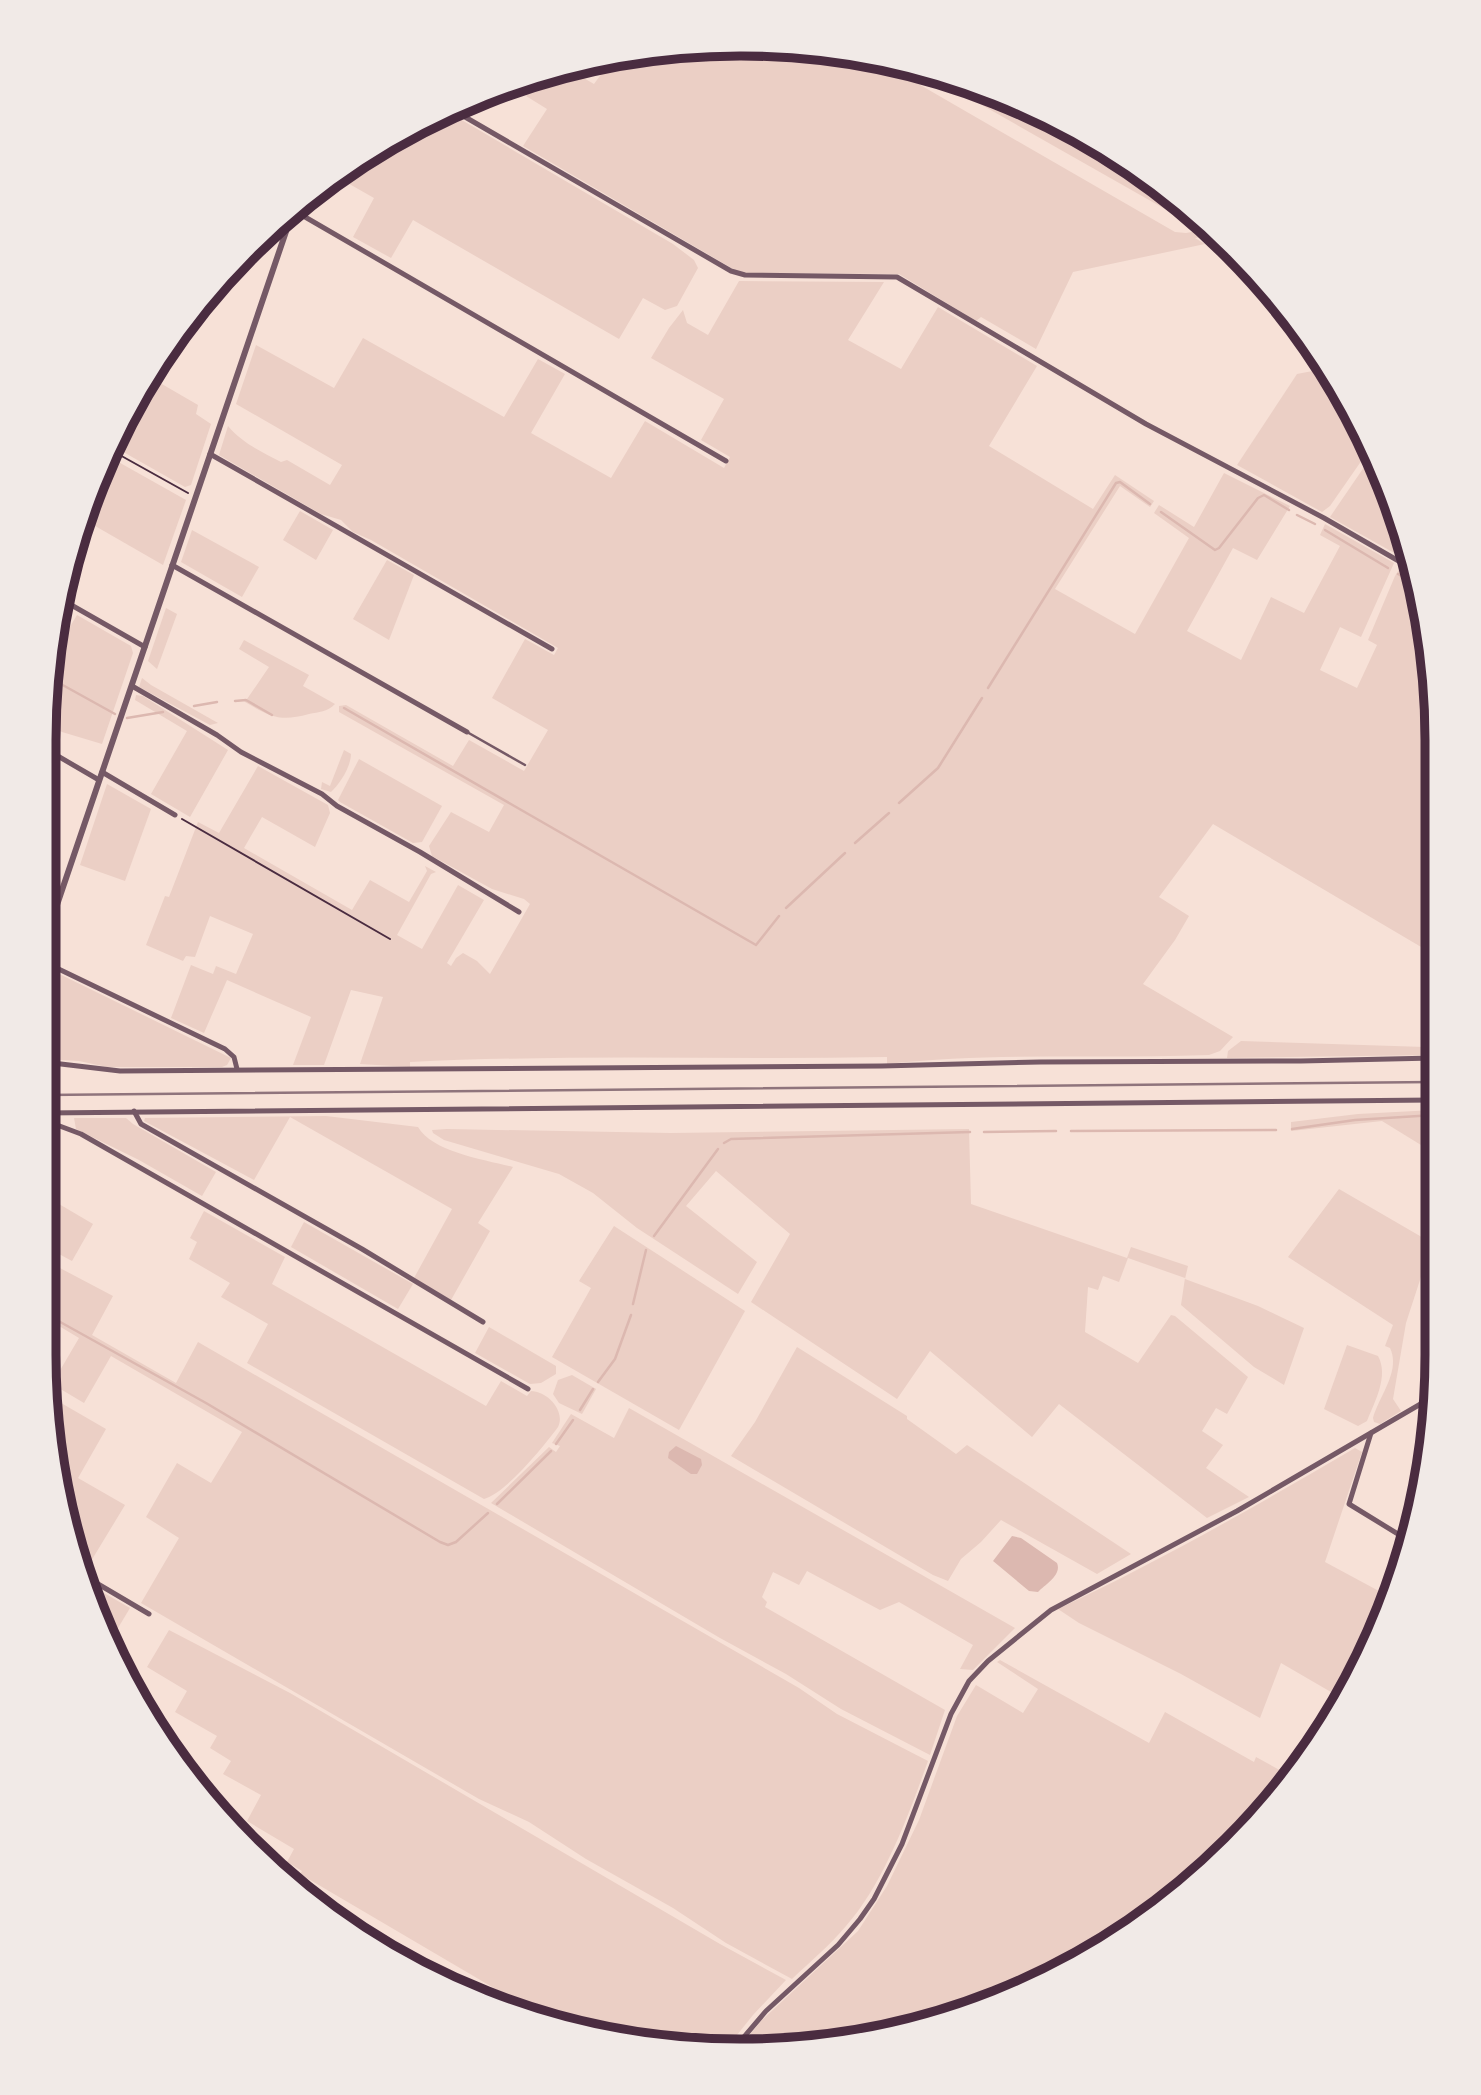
<svg xmlns="http://www.w3.org/2000/svg" width="1481" height="2095" font-family="Literata,serif">
  <style>
    .green { fill: #ebcfc5 }
    .water { fill: #dcb8b0 }
    .lines { fill: none; stroke-linecap: round; stroke-linejoin: round }
    .stream { stroke: #dcb8b0; stroke-width: 2.5 }
    .path { stroke: #4a2c40; stroke-width: 2 }
    .service { stroke: #755966; stroke-width: 2.5 }
    .minor { stroke: #755966; stroke-width: 5 }
    .tertiary { stroke: #755966; stroke-width: 6 }
    .rail { stroke: #8f747c; stroke-width: 2.5 }
    .rim { fill: none; stroke: #4a2c40; stroke-width: 9 }
  </style>
  <rect width="100%" height="100%" fill="#f7e1d7"/>
  <g class="green">
    <path d="M786,45L877,60L1175,232L1186,233L1209,229L1215,235L1195,238L1205,244L1073,272L1036,349L981,317L976,321L899,274L740,273L523,146L547,109L526,96L538,76L568,69L594,84L613,58L649,50Z"/>
    <path d="M913,66L1048,115L1164,187L1194,215L1179,217Z"/>
    <path d="M448,112L673,244L694,260L698,268L677,306L665,310L643,298L619,339L413,220L391,258L353,237L374,198L337,177L392,137Z"/>
    <path d="M739,281L884,282L848,340L901,369L938,307L1037,366L989,446L1093,509L1115,475L1154,501L1150,507L1120,486L1055,589L1135,634L1189,538L1154,513L1159,505L1194,527L1224,473L1290,506L1257,560L1233,548L1187,631L1241,660L1271,597L1304,613L1340,546L1320,535L1325,524L1394,563L1361,637L1340,627L1320,670L1357,688L1377,645L1368,640L1395,576L1400,568L1417,578L1431,649L1433,954L1213,824L1159,897L1189,916L1175,940L1143,984L1233,1037L1220,1051L1209,1055C1102,1059 994,1052 887,1064V1057C728,1060 569,1054 410,1062V1067L360,1064L383,997L351,990L324,1065H293L311,1017L227,980L204,1033L171,1018L191,965L213,974L216,966L236,974L253,934L210,916L195,957L186,956L183,961L146,945L165,896L169,897L198,822L219,833L258,766L328,805L330,813L315,847L262,817L244,848L352,910L370,880L409,902L427,871L425,866L436,872L431,874L397,935L422,949L458,885L484,900L447,963L451,966L456,958L463,953L477,961L490,974L530,904L524,899L492,889L432,856L429,846L451,812L489,832L504,805L339,712V706L346,705L453,766L469,740L524,771L548,730L492,698L525,639L554,655L558,648L371,540L353,532L341,520L321,514L219,455L228,426C242,443 262,452 281,462L287,460L330,485L342,465L236,404L256,345L334,388L363,338L504,417L538,359L565,374L531,433L611,478L645,421L724,468L730,457L701,440L724,399L651,358L669,328L683,310L687,323L708,335Z"/>
    <path d="M1323,369L1366,433L1371,447L1330,506L1322,512L1237,465L1297,374Z"/>
    <path d="M148,376L198,405L196,414L211,424L191,485L185,487L111,445L137,392Z"/>
    <path d="M1373,454L1413,560L1414,564L1330,517Z"/>
    <path d="M106,455L186,500L163,565L83,519L97,474Z"/>
    <path d="M300,511L333,530L316,560L283,540Z"/>
    <path d="M192,530L259,567L242,597L181,562Z"/>
    <path d="M387,560L414,575L389,640L353,619Z"/>
    <path d="M166,608L177,614L157,669L148,661Z"/>
    <path d="M77,615L131,646L133,653L102,744L62,732L46,722L49,689L52,684L50,682L52,657Z"/>
    <path d="M244,640L309,675L303,686L335,704C327,712 319,712 309,714C280,722 271,717 245,702L269,667L239,649Z"/>
    <path d="M142,678L151,685L218,723L210,725L139,687Z"/>
    <path d="M136,695L143,696L228,750L190,817L151,794L187,731L135,700Z"/>
    <path d="M344,750L351,754C351,766 340,784 331,792L321,789L322,782L330,786Z"/>
    <path d="M359,759L442,806L422,842L413,843L340,802L338,800Z"/>
    <path d="M107,784L151,809L125,881L80,865Z"/>
    <path d="M45,967L231,1058L227,1065L222,1067H107L79,1061L44,1059Z"/>
    <path d="M1241,1041L1425,1047L1433,1055L1227,1058L1228,1051Z"/>
    <path d="M1434,1110V1153L1382,1121L1291,1131V1122L1358,1114Z"/>
    <path d="M326,1116L418,1127C432,1152 486,1160 513,1167L478,1223L490,1231L451,1300L414,1278L452,1209L290,1117L254,1180L144,1121L145,1118Z"/>
    <path d="M74,1118H126L133,1124L216,1172L202,1196L139,1160L76,1129Z"/>
    <path d="M447,1129L671,1133L969,1129L971,1204L1127,1258L1131,1247L1188,1266L1185,1279L1258,1306L1304,1328L1284,1385L1254,1367L1181,1305L1185,1278L1128,1258L1119,1282L1103,1276L1098,1290L1088,1287L1085,1332L1138,1363L1171,1315L1175,1316L1248,1377L1227,1414L1216,1408L1202,1431L1223,1445L1206,1468L1249,1497L1207,1518L1059,1404L1032,1437L930,1351L897,1399L751,1302L790,1234L716,1171L686,1206L757,1262L738,1294L637,1228L593,1193L559,1174L444,1140L433,1133L432,1130Z"/>
    <path d="M1339,1189L1432,1243L1406,1323L1393,1399L1401,1411L1380,1424L1374,1422L1373,1418C1379,1396 1401,1371 1390,1348L1385,1346L1393,1325L1288,1257Z"/>
    <path d="M59,1204L93,1224L72,1261L44,1246V1230Z"/>
    <path d="M204,1211L285,1257L272,1284L486,1406L501,1381L527,1396L531,1391C547,1391 566,1411 558,1427C545,1445 505,1494 484,1499L247,1363L268,1324L221,1297L230,1283L189,1259L197,1242L190,1238Z"/>
    <path d="M304,1222L413,1284L398,1309L291,1247Z"/>
    <path d="M614,1226L745,1311L679,1430L552,1357L591,1288L579,1281Z"/>
    <path d="M58,1267L113,1296L92,1335L176,1383L198,1342L799,1688L837,1714L928,1761C909,1814 884,1883 846,1926C830,1945 810,1962 792,1979L726,1943L673,1908L586,1859L529,1822L479,1799L141,1603L179,1538L146,1517L177,1463L211,1483L242,1432L111,1356L84,1403L52,1384L79,1338L44,1317V1292Z"/>
    <path d="M489,1327L556,1366V1374L541,1383L530,1384L475,1353Z"/>
    <path d="M1347,1345L1378,1356C1389,1376 1375,1401 1367,1421L1358,1426L1324,1409Z"/>
    <path d="M797,1347L907,1416V1419L956,1454L967,1445L1131,1554L1097,1574L1001,1520L981,1542L961,1559L948,1581L933,1575L731,1456L755,1422Z"/>
    <path d="M572,1375L596,1389L582,1414L559,1403L553,1394L558,1380Z"/>
    <path d="M49,1396L106,1429L78,1478L125,1505L85,1571L78,1567L68,1535Z"/>
    <path d="M629,1408L1015,1628L973,1670L960,1669L973,1645L899,1602L880,1610L807,1571L799,1585L773,1572L762,1597L767,1602L765,1607L945,1710L930,1755L841,1709L786,1674L720,1638L491,1503L549,1447L556,1452L560,1446L552,1443L571,1414L614,1438Z"/>
    <path d="M1355,1448L1362,1452L1325,1562L1390,1597L1366,1662L1343,1699L1281,1663L1260,1718L1181,1674L1079,1623L1058,1609C1160,1561 1258,1505 1355,1448Z"/>
    <path d="M83,1581L130,1608L109,1643L97,1622Z"/>
    <path d="M169,1630L290,1693L720,1944L786,1980L753,2015L725,2050L650,2045L543,2017L300,1874L302,1871L287,1862L294,1849L247,1821L261,1795L223,1774L231,1761L210,1748L217,1736L175,1712L187,1691L147,1667Z"/>
    <path d="M1000,1660L1149,1743L1165,1712L1254,1762L1256,1757L1294,1778L1200,1878L1049,1979L876,2038L736,2051L762,2020L858,1931L887,1886L919,1820L957,1716L976,1685L1023,1713L1038,1689L997,1662Z"/>
    <path d="M287,1882L492,2003C418,1983 348,1927 287,1882Z"/>
  </g>
  <g class="water">
    <path d="M676,1446L701,1459L702,1465L697,1474H691L668,1458L669,1452Z"/>
    <path d="M1012,1536L1021,1538L1057,1563C1062,1575 1046,1584 1038,1592L1029,1591L993,1561Z"/>
  </g>
  <g class="lines">
    <g class="stream">
      <path d="M1161,512L1215,550L1219,548L1258,498L1264,495L1289,510"/>
      <path d="M1297,515L1315,524"/>
      <path d="M1325,530L1388,568"/>
      <path d="M1398,574L1418,585"/>
      <path d="M50,678L115,714"/>
      <path d="M988,688L1116,483L1120,482L1150,504"/>
      <path d="M235,701L246,700L272,715"/>
      <path d="M194,706L217,702"/>
      <path d="M344,708L756,945L779,916"/>
      <path d="M127,718L163,712"/>
      <path d="M899,803L938,768L982,698"/>
      <path d="M855,843L889,813"/>
      <path d="M786,908L845,853"/>
      <path d="M1292,1129L1355,1120L1434,1115"/>
      <path d="M1071,1131L1276,1130"/>
      <path d="M984,1132L1056,1131"/>
      <path d="M724,1143L731,1139L970,1132"/>
      <path d="M654,1236L718,1149"/>
      <path d="M633,1304L646,1250"/>
      <path d="M44,1313L206,1403L440,1542L448,1545L456,1542L488,1513"/>
      <path d="M598,1382L615,1359L631,1315"/>
      <path d="M580,1410L593,1389"/>
      <path d="M556,1444L573,1420"/>
      <path d="M497,1504L551,1451"/>
    </g>
    <g class="path">
      <path d="M109,449L188,493"/>
      <path d="M182,819L390,939"/>
    </g>
    <path class="service" d="M467,732L525,765"/>
    <g class="minor">
      <path d="M453,110L731,271L745,275L897,277L1146,424L1324,518L1416,571"/>
      <path d="M293,210L726,461"/>
      <path d="M210,454L552,649"/>
      <path d="M172,565L467,732"/>
      <path d="M59,598L145,647"/>
      <path d="M132,686L217,735L241,752L322,794L337,806L420,852L519,912"/>
      <path d="M44,748L99,780"/>
      <path d="M102,772L175,815"/>
      <path d="M44,888L60,896"/>
      <path d="M44,962L225,1049L234,1057L237,1069"/>
      <path d="M44,1062L120,1071L882,1066L1040,1062L1301,1061L1434,1058"/>
      <path d="M134,1111L141,1124L362,1249L483,1322"/>
      <path d="M47,1112L57,1125L81,1134L528,1389"/>
      <path d="M44,1113L1434,1100"/>
      <path d="M1371,1433L1349,1504L1411,1542"/>
      <path d="M81,1574L149,1614"/>
      <path d="M732,2051L766,2011L838,1945L860,1919L874,1899L902,1844L951,1714L969,1681L988,1661L1051,1610L1237,1511L1436,1395"/>
    </g>
    <path class="tertiary" d="M44,943L294,208"/>
    <path class="rail" d="M44,1095L1434,1082"/>
  </g>
  <path d="M0 0H1481V2095H0ZM740 56H741A684 684 0 0 1 1425 740V1355A684 684 0 0 1 741 2039H740A684 684 0 0 1 56 1355V740A684 684 0 0 1 740 56Z" fill="#f1eae7" fill-rule="evenodd"/>
  <path class="rim" d="M740 56H741A684 684 0 0 1 1425 740V1355A684 684 0 0 1 741 2039H740A684 684 0 0 1 56 1355V740A684 684 0 0 1 740 56Z"/>
</svg>
